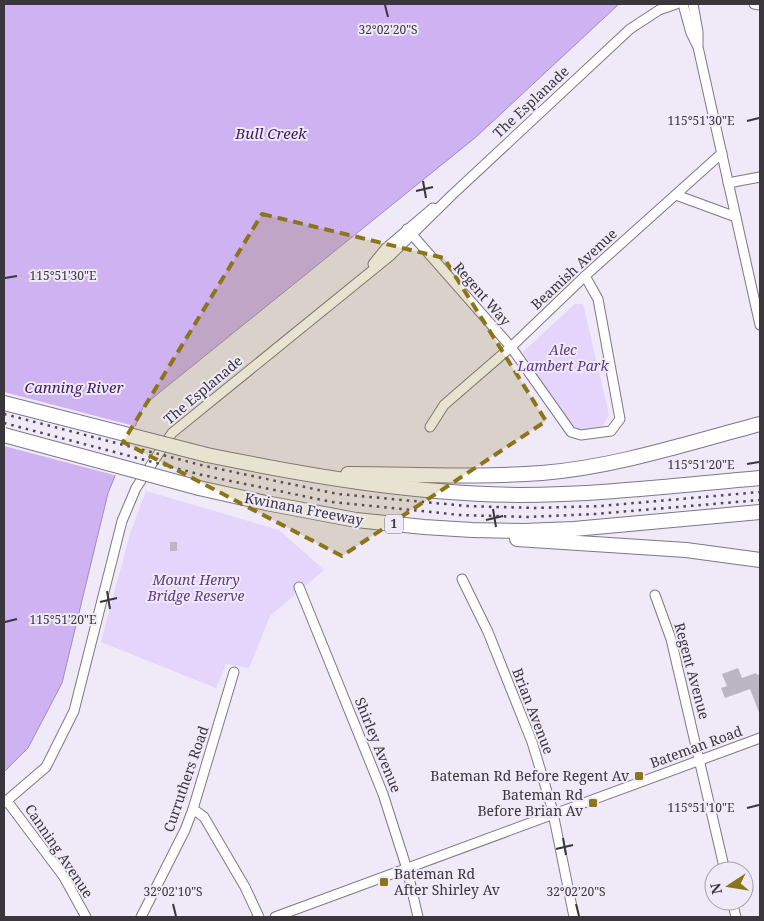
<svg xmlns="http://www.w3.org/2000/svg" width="764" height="921" font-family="'Noto Serif',serif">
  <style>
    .green { fill: #e5d4fb }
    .water { fill: #ceb2f2; stroke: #a18dbb }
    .pier { fill: #efe9f8 }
    .building { fill: #bbb5c4 }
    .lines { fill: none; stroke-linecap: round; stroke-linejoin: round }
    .minor-casing { stroke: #7e7886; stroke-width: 11 }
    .highway-casing { stroke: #7e7886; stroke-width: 16 }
    .minor { stroke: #fff; stroke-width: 9 }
    .highway { stroke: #fff; stroke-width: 14 }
    .rail { stroke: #4b484f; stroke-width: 2.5; stroke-dasharray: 2.5 5; stroke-linecap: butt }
    .highway-bridge-casing { stroke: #7e7886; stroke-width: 16; stroke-linecap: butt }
    .highway-bridge { stroke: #fff; stroke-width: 14 }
    .marked { fill: #8c7519; fill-opacity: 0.2; stroke: #8c7519; stroke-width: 4; stroke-dasharray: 10 6; stroke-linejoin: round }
    .ticks { fill: none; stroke: #39363c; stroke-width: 2 }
    .poi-dot { fill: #8c7519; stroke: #efe9f8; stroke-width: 2 }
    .labels { text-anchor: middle; stroke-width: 4; stroke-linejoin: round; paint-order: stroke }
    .shield { fill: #efe9f8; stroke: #706c74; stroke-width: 1 }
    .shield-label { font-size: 12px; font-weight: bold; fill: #39363c }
    .street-label { font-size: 14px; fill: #39363c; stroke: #efe9f8 }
    .park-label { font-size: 14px; font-style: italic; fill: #5e3984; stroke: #efe9f8 }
    .poi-label { font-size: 14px; fill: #39363c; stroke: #efe9f8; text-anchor: end }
    .water-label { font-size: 15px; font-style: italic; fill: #3f1861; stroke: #efe9f8 }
    .ticks-label { font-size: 12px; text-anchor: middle; fill: #39363c; stroke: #efe9f8; stroke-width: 4; stroke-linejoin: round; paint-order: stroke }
  </style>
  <rect width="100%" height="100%" fill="#efe9f8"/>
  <g class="green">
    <path d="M575,304H583L609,415L601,428L579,430L567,422L523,352Z"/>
    <path d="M146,491L279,530L324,570L270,616L249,668L226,664L216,688L101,642L130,534Z"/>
  </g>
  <path class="water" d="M4,4H619L476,137L144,405L108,493L62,683L28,748L4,772Z"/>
  <path class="pier" d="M4,392L138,427L118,476L4,446Z"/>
  <g class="building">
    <rect x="170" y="542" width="7" height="9"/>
    <path d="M738,668L742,678L756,673L757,675L760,674V715L750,689L725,698L721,688L727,686L722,674Z"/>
  </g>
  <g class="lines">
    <g class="minor-casing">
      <g id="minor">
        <path d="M683,4L691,33L697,45"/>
        <path d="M693,4L698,32V47L760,325"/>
        <path d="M754,4L760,5"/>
        <path d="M728,183L760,177"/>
        <path d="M676,195L736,217"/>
        <path d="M407,229L511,347L571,432L581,435L611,431L620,419L598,299L585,276"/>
        <path d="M373,264L385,249L433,208"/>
        <path d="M430,427L444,405L511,347L585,276L722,153"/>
        <path d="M462,579L488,632L532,742L552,808L574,917"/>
        <path d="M299,587L383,794L407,869L418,917"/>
        <path d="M655,595L671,639L725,871"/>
        <path d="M7,801L64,877L86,917"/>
        <path d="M4,803L46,767L74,711L122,521L136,488L172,433L390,256L452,195L630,29L659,10L676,4"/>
        <path d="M193,809L204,817L245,887L259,917"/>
        <path d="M732,901L736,917"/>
        <path d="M141,917L185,830L193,809L234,672"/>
        <path d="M275,917L760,738"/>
      </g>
    </g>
    <g class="highway-casing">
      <g id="highway">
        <path d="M4,403L51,415"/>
        <path d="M207,455C310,476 414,494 519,495C599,495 680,485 760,478"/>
        <path d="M348,474C413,474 478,478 542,473C616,467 688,443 760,424"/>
        <path d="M199,488L266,503L356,520L424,527L472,530L523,531L574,529L760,512"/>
        <path d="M517,539L686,550L760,560"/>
      </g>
    </g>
    <use href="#minor" class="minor"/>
    <use href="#highway" class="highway"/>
    <g class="rail">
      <path d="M4,414L205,466L338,494L467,506L534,508L601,506L760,492"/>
      <path d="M4,423L202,475L332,502L460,515L527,517L595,514L760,500"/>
    </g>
    <g class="highway-bridge-casing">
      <g id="highway-bridge">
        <path d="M51,415L207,455"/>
        <path d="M4,435L199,488"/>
      </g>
    </g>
    <use href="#highway-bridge" class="highway-bridge"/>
  </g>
  <path class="marked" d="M262,214L444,258L546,421L342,556L123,442Z"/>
  <path class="ticks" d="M385,5L388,17M747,121L759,118M423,181L426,198M416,191L433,187M5,278L17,276M747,464L759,462M493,509L496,527M486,520L503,516M107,591L110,609M100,602L117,598M5,622L17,619M747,808L759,805M563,838L566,855M556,849L573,845M173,904L176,916M576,904L579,916"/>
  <g class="poi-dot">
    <rect x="634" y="771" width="10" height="10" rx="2.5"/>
    <rect x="588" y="798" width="10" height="10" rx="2.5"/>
    <rect x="379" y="877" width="10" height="10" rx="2.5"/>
  </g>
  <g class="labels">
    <rect class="shield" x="385" y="514.5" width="18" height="19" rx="4"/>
    <g class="shield-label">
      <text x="394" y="528">1</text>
    </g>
    <g class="street-label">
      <text transform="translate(531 102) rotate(-43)" y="5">The Esplanade</text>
      <text transform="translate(574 269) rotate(-43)" y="5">Beamish Avenue</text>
      <text transform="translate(482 294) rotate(49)" y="5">Regent Way</text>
      <text transform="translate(203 390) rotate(-40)" y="5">The Esplanade</text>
      <text transform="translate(304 509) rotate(11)" y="5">Kwinana Freeway</text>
      <text transform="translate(692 671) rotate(75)" y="5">Regent Avenue</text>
      <text transform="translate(533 711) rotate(69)" y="5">Brian Avenue</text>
      <text transform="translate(378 745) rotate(68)" y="5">Shirley Avenue</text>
      <text transform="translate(696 747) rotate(-20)" y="5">Bateman Road</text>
      <text transform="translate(186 779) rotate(-71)" y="5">Curruthers Road</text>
      <text transform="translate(59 851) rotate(56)" y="5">Canning Avenue</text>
    </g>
    <g class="park-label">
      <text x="563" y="355">Alec<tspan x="563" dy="16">Lambert Park</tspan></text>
      <text x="196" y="585">Mount Henry<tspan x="196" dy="16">Bridge Reserve</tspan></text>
    </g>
    <g class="poi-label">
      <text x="629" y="781">Bateman Rd Before Regent Av</text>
      <text x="583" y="800">Bateman Rd<tspan x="583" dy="16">Before Brian Av</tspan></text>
      <text x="394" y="879" text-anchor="start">Bateman Rd<tspan x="394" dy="16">After Shirley Av</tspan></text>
    </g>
    <g class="water-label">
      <text x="271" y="139">Bull Creek</text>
      <text x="74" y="393">Canning River</text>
    </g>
  </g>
  <g class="ticks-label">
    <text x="388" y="34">32°02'20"S</text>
    <text x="701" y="125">115°51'30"E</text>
    <text x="63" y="280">115°51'30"E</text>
    <text x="701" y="469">115°51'20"E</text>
    <text x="63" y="624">115°51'20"E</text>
    <text x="701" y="812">115°51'10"E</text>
    <text x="173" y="896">32°02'10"S</text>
    <text x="576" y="896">32°02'20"S</text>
  </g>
  <rect width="764" height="921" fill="none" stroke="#39363c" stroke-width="10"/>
  <g transform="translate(729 886) rotate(258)"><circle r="24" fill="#efe9f8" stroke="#a6a1ad"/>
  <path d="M0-4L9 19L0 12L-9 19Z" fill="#8c7519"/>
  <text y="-8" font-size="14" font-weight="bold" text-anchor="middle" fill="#39363c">N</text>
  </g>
</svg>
